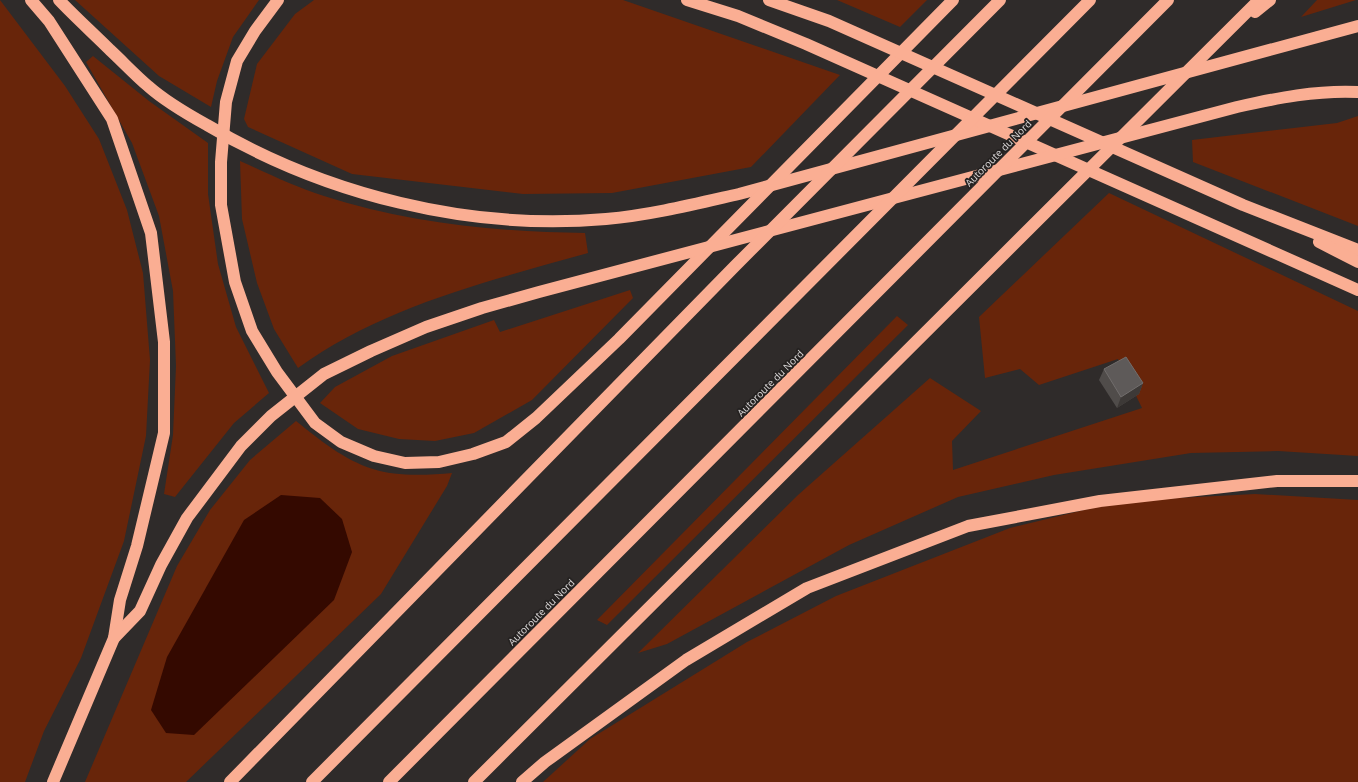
<svg xmlns="http://www.w3.org/2000/svg" width="1358" height="782" font-family="'Noto Sans',sans-serif">
  <style>
    .green { fill: #68250a }
    .water { fill: #340900 }
    .lines { fill: none; stroke-linecap: round; stroke-linejoin: round }
    .highway { stroke: #faae93; stroke-width: 12 }
    .wall { fill: #504c4a }
    .shaded-wall { fill: #3d3937 }
    .building { fill: #5e5a59; stroke: #716d6c }
    .labels { text-anchor: middle; stroke-width: 3.5; stroke-linejoin: round; paint-order: stroke }
    .street-label { font-size: 10px; fill: #d4d1d1; stroke: #252221 }
  </style>
  <rect width="100%" height="100%" fill="#2f2b2a"/>
  <g class="green">
    <path d="M0,0L65,86L99,139L127,210L143,273L150,360L146,436L124,541L81,658L44,731L25,782H0Z"/>
    <path d="M75,0H259L233,37L217,81L211,107L159,76Z"/>
    <path d="M314,0H623L840,75L751,167L612,193L523,194L352,174L248,127L244,119L257,64L295,14Z"/>
    <path d="M837,0H927L900,27Z"/>
    <path d="M1317,0H1356L1301,17Z"/>
    <path d="M93,56L149,101L208,143V194L218,264L236,327L269,393L234,423L175,497L164,494L173,435L176,366L173,291L159,216L132,143L86,62Z"/>
    <path d="M1358,116V226L1193,162L1192,140L1337,123Z"/>
    <path d="M240,161C267,173 295,187 324,196C407,223 497,232 585,233L588,253C489,281 383,306 298,368L274,329L257,283L242,219Z"/>
    <path d="M1109,193L1358,311V456L1278,451L1191,453L1054,475L958,497L849,545L667,644L638,653L798,495L930,378L981,411L952,441L953,470L1142,408L1118,359L1039,385L1020,369L985,378L979,317Z"/>
    <path d="M630,290L633,298L532,400L474,433L435,441L399,439L358,429L320,403L335,387L392,356L494,320L500,332Z"/>
    <path d="M897,316L908,325L607,625L597,620Z"/>
    <path d="M296,421C320,440 344,460 373,469C396,477 429,475 452,473L447,486L381,594L186,782H85L177,566L210,510L250,460Z"/>
    <path d="M1255,494L1358,500V782H543L590,739L747,642L836,596L1010,528L1121,501Z"/>
  </g>
  <path class="water" d="M281,495L320,498L342,519L352,552L334,600L194,735L166,733L151,710L167,657L244,520Z"/>
  <g class="lines">
    <g class="highway">
      <path d="M31,0L49,21L112,119L151,233L164,342V433L137,546L120,600L114,638L53,782"/>
      <path d="M59,0C75,17 93,33 110,50C123,62 135,75 148,86C166,102 187,114 207,125C325,195 470,231 606,219C651,215 695,204 739,194L1358,26"/>
      <path d="M278,0L255,31L237,61L226,102L221,162V205L235,282L252,331L277,372L315,423L341,442L374,456L405,463L439,462L473,454L506,442L536,418L619,339L953,0"/>
      <path d="M687,0L738,16L806,44L1358,290"/>
      <path d="M769,0L829,21L1243,205L1358,250"/>
      <path d="M1255,12L1270,0"/>
      <path d="M1319,242L1358,262"/>
      <path d="M114,638L140,611L161,565L187,518L241,446L271,416L324,374L371,351L426,327L482,308L539,292L1237,107C1277,98 1317,90 1358,92"/>
      <path d="M230,782L735,266L1000,0"/>
      <path d="M312,782L1090,0"/>
      <path d="M389,782L1168,0"/>
      <path d="M474,782L1259,0"/>
      <path d="M522,782L545,762L686,660L807,588L968,526L1100,501L1277,481H1358"/>
    </g>
  </g>
  <path class="wall" d="M1104,369L1143,383L1139,394L1117,408L1099,380Z"/>
  <path class="shaded-wall" d="M1143,383L1139,394L1117,408L1121,397Z"/>
  <path class="building" d="M1126,357L1143,383L1121,397L1104,369Z"/>
  <g class="labels">
    <g class="street-label">
      <text transform="translate(998 153) rotate(-45)" y="4">Autoroute du Nord</text>
      <text transform="translate(770 383) rotate(-45)" y="4">Autoroute du Nord</text>
      <text transform="translate(541 612) rotate(-45)" y="4">Autoroute du Nord</text>
    </g>
  </g>
</svg>
